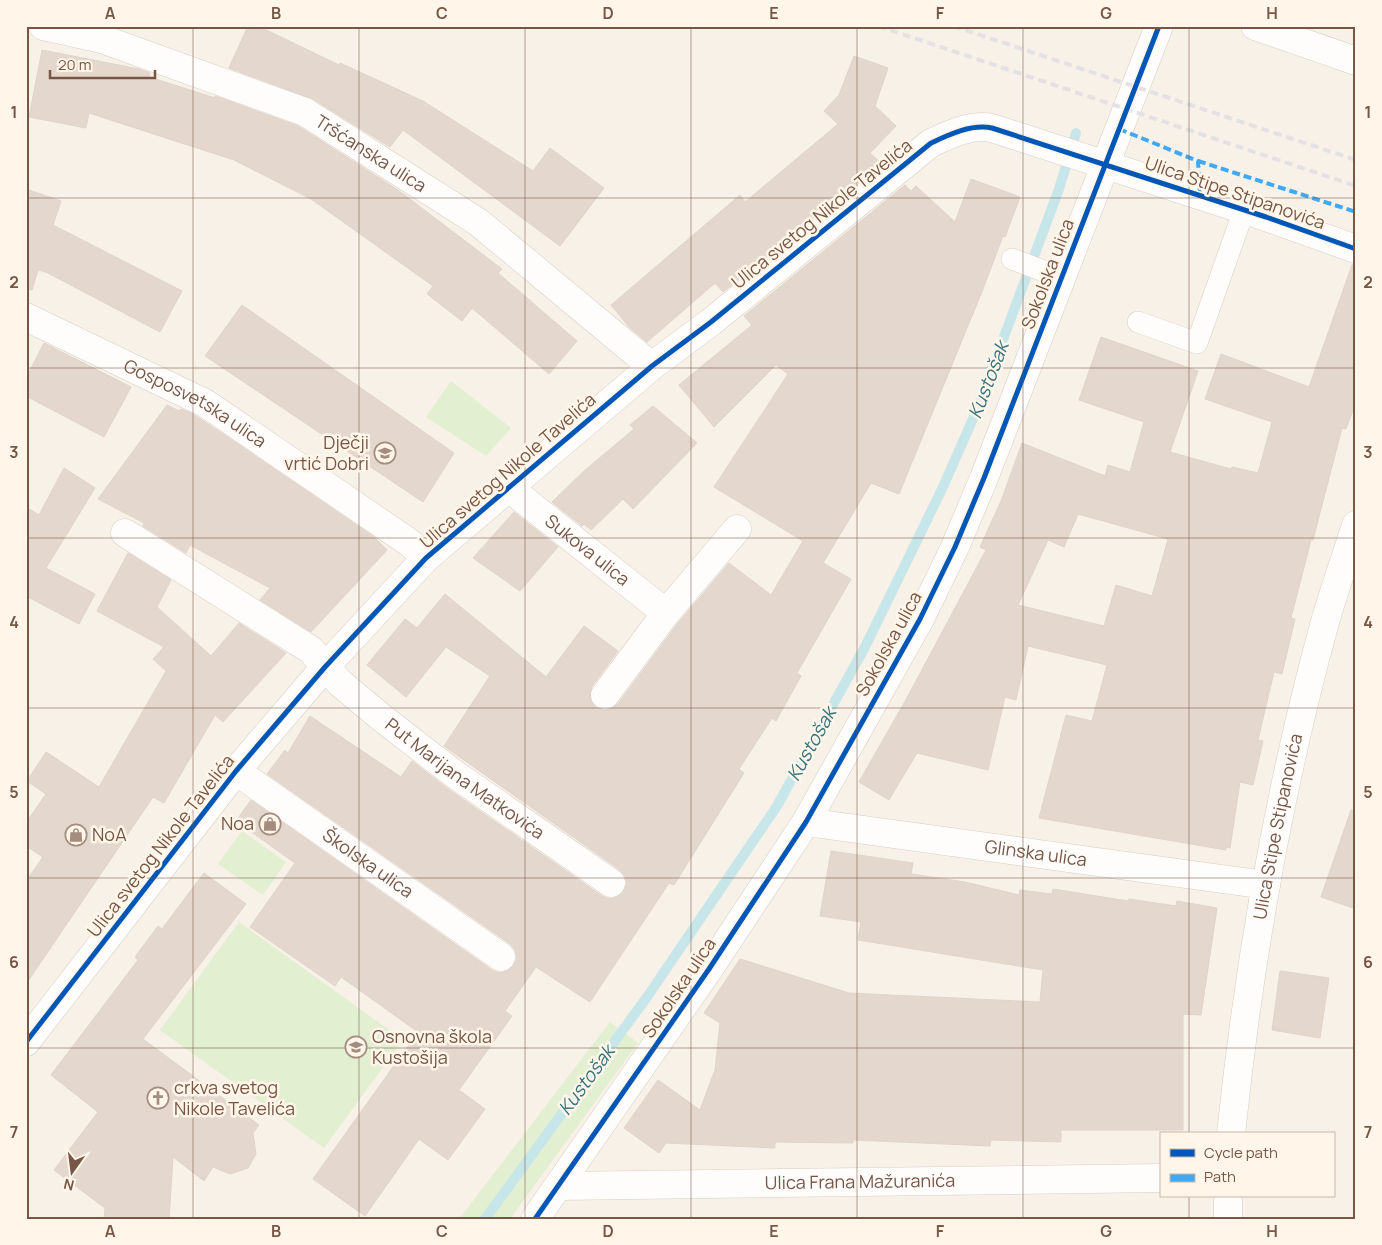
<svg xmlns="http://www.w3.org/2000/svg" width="1382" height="1245" font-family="Manrope,sans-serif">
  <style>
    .green { fill: #e2efd0 }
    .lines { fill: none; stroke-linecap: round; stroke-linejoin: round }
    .stream { stroke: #c7e6e9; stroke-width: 10 }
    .building { fill: #e4d8ce; stroke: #e1d3c9; fill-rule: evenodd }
    .lane-casing { stroke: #d9cec5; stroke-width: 22 }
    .street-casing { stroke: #d9cec5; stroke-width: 29 }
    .secondary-casing { stroke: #d8cdc3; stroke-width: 29 }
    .lane { stroke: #fefdfb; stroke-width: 21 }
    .street { stroke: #fefdfb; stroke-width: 28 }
    .secondary { stroke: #fefdfb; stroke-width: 28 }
    .rail { stroke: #e4e1e4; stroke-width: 4; stroke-dasharray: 8 5; stroke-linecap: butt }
    .quiet { stroke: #3fa9f5; stroke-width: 4; stroke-dasharray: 8 4; stroke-linecap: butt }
    .cycleway-casing { stroke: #fff6e9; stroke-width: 8 }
    .cycleway { stroke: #0057b8; stroke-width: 5 }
    .grid { fill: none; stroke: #785645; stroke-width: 1; stroke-opacity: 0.55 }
    .labels { text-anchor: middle; stroke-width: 5; stroke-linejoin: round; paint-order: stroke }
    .street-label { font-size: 18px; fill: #785645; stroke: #fff6e9 }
    .poi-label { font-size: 18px; fill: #785645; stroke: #fff6e9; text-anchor: start }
    .water-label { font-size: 19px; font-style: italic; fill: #37747f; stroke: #fff6e9 }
    .neatline { fill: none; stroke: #785645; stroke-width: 2 }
    .grid-label { font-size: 16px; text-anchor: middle; font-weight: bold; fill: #785645 }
  </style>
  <rect width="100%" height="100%" fill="#f7f1e7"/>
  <g class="green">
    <path d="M451,381L511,428L486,456L426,417Z"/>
    <path d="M242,831L286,862L263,895L218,864Z"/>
    <path d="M239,922L403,1040L324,1148L160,1030Z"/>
    <path d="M610,1022L638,1043L510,1219H459Z"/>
  </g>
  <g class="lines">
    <path class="stream" d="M485,1219L647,997L777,806L866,645L942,489L976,412L1059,189L1076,133"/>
  </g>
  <g class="building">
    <path d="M248,26H258L339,65L340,63L423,101L533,171L550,148L604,188L560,246L403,130L390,147L313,99L229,68Z"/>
    <path d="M42,50L139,69L150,73L149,77L215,98V96L298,126L398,190L502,269L498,273L577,341L549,374L472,308L462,321L427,294L433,286L311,199L234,160L89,113L86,128L29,117Z"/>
    <path d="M854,56L888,68L875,106L896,126L870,153L881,163L723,292L715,283L647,342L629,327L611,305L740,195L745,202L838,124L824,111L839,95Z"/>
    <path d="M971,179L1020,197L1005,237L1003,236L983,289L899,494L871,483L823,563L851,579L797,673L801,676L776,721L772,718L739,769L744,773L674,885L669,883L590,1002L536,967L505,1011L512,1016L459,1090L485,1109L448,1160L419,1139L365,1216L313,1179L418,1032L341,977L335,986L250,927L295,863L236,821L251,800L492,970L500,973L507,971L513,966L517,958L515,950L510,944L267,774L285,750L288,753L310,716L401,777L412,761L444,786L602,896L610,899L617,897L623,892L627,884L625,876L620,870L444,746L490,676L446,647L406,697L367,665L405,619L417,628L445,594L546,677L584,626L618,651L592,686L590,693L591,701L595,707L603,710L611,709L618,704L678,623L729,563L771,595L803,541L714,487L788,374L776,365L714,427L679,385L752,325L744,316L905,185L911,191L916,186L955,222Z"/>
    <path d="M26,189L61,201L53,225L182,291L160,332L46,272L38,270L32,290L26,289Z"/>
    <path d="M1352,265L1356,266V402L1346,429L1342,428L1313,540H1311L1291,618L1295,619L1282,674L1274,672L1258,740L1263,741L1253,785L1240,782L1230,848L1226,847V850L1039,818L1066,715L1092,721L1107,665L1028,646L1016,700L1005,697L988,770L917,753L889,800L859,782L908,696L986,550L980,547L1001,501L1022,443L1105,476L1108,465L1130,472L1144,422L1079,400L1101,337L1198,371L1170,452L1231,469L1232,467L1258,473L1272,422L1205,399L1221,354L1309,387ZM1078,514L1168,539L1152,596L1116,585L1104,626L1018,605L1048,540L1064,547Z"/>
    <path d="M242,305L454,453L423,502L205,356Z"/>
    <path d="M44,343L131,387L104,437L26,396V378Z"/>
    <path d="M167,405L179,411L181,409L191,413L226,436L374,537L387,550L311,632L260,600L270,588L190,545L186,553L143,526L144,523L98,499Z"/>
    <path d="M653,406L697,443L633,509L623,499L591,530L584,524L582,526L552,502L584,471L634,429L630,425Z"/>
    <path d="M64,468L95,488L46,568L95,594L79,624L28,597L26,599V507L39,515Z"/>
    <path d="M514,512L558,547L520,591L473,558Z"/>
    <path d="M128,553L171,580L157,607L211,656L239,623L286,653L223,722L215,715L164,803L153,797L26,984V881L43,857L26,846V823L46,794L27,781L46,752L99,787L166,671L153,659L164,647L97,611Z"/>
    <path d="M1351,810L1356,811V909L1321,897Z"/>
    <path d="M831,851L913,863L911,874L965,882L1019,895L1020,890L1052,894L1053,889L1128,901L1129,899L1176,906L1177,901L1217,908L1201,1015L1183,1014V1130H1061V1142L991,1140L990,1146L853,1140V1143L775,1142V1148L666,1143L659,1153L624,1128L658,1080L700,1110L715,1070L720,1023L704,1013L740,959L849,993L1040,1002L1043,970L858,940L861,922L820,916Z"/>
    <path d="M204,873L246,904L143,1039L259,1125L253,1133L256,1154L248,1168L230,1174L213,1167L204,1181L173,1157L169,1219H104L105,1208L54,1170L98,1112L51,1075L138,960L135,957L158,926L162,929Z"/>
    <path d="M1280,971L1329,978L1320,1038L1272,1030Z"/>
  </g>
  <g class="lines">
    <g class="lane-casing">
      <g id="lane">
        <path d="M1012,259L1062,278"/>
        <path d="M1138,322L1197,343L1244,210"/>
      </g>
    </g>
    <g class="street-casing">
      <g id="street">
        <path id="s1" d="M43,26L102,39L305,112L478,222L637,354L652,366"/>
        <path d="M1255,26L1356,61"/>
        <path id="s2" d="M26,317L205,403L410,543L426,558"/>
        <path id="s3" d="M509,488L666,613"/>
        <path id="s4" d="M125,533L311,650L340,683L382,718L453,773L611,883"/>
        <path d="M605,695L666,613L737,529"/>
        <path id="s5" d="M236,771L501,957"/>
        <path id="s6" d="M806,822L1266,885"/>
        <path d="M26,1042L236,771L325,667L426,558L652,366L711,322L931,143C950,134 971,124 992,128L1266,217L1356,249"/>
        <path id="s7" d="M1231,1134C1249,961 1279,789 1325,622C1334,590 1346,557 1356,525"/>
        <path id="s8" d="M559,1186L1161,1178"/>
        <path d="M1228,1219V1196"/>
      </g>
    </g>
    <g class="secondary-casing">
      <path id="secondary" d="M535,1219L709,969L806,822L920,619L955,547L984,478L1159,26"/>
    </g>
    <use href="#lane" class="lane"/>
    <use href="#street" class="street"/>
    <use href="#secondary" class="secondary"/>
    <g class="rail">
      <path d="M878,26L1356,186"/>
      <path d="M953,26L1356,160"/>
    </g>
    <g class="quiet">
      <path d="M1119,129L1198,161L1200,196"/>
      <path d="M1198,161L1356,212"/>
    </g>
    <g class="cycleway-casing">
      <g id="cycleway">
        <path d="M26,1042L236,771L325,667L426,558L652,366L711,322L931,143C950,134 971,124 992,128L1266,217L1356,249"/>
        <path d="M535,1219L709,969L806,822L920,619L955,547L984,478L1159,26"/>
      </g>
    </g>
    <use href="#cycleway" class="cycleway"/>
  </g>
  <path class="grid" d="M193,26V1219M359,26V1219M525,26V1219M691,26V1219M857,26V1219M1023,26V1219M1189,26V1134M26,198H1356M26,368H1356M26,538H1356M26,708H1356M26,878H1356M26,1048H1356M1189,1196V1219"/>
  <defs>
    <g id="school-ring" transform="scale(1.125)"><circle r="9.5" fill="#fff6e9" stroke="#a48c7e" stroke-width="1.5"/><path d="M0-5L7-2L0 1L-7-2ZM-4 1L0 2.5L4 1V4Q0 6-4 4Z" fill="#a48c7e"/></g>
    <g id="shop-ring" transform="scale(1.125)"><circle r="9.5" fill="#fff6e9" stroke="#a48c7e" stroke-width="1.5"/><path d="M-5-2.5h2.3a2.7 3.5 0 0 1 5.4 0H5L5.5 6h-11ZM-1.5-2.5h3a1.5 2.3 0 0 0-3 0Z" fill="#a48c7e"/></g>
    <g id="church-ring" transform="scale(1.125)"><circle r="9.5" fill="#fff6e9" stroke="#a48c7e" stroke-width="1.5"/><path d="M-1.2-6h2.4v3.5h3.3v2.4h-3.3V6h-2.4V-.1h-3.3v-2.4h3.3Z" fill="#a48c7e"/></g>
  </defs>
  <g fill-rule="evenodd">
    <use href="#school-ring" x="385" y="453"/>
    <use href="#shop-ring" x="270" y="824"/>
    <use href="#shop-ring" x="76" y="835"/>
    <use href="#school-ring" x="356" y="1047"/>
    <use href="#church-ring" x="158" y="1098"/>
  </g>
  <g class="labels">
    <g class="street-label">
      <text dy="6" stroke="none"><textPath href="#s1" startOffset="354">Tršćanska ulica</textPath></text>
      <text transform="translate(1235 193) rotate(19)" y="6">Ulica Stipe Stipanovića</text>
      <text transform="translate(822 214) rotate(-39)" y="6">Ulica svetog Nikole Tavelića</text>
      <text transform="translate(1048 274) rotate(-69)" y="6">Sokolska ulica</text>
      <text dy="6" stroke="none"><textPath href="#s2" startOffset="190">Gosposvetska ulica</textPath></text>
      <text transform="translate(508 471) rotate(-41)" y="6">Ulica svetog Nikole Tavelića</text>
      <text dy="6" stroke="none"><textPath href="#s3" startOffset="100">Sukova ulica</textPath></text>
      <text transform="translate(889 644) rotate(-61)" y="6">Sokolska ulica</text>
      <text dy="6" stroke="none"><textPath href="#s4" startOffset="421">Put Marijana Matkovića</textPath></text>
      <text dy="6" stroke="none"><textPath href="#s7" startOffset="311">Ulica Stipe Stipanovića</textPath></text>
      <text transform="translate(161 846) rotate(-52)" y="6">Ulica svetog Nikole Tavelića</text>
      <text dy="6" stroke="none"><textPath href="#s6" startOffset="232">Glinska ulica</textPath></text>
      <text dy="6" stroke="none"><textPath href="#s5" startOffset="161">Školska ulica</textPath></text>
      <text transform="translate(679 988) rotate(-56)" y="6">Sokolska ulica</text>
      <text dy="6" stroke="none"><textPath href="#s8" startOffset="301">Ulica Frana Mažuranića</textPath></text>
    </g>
    <g class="poi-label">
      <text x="369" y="449" text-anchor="end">Dječji<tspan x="369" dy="21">vrtić Dobri</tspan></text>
      <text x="254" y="830" text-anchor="end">Noa</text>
      <text x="92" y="841">NoA</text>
      <text x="372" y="1043">Osnovna škola<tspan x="372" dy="21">Kustošija</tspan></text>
      <text x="174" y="1094">crkva svetog<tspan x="174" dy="21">Nikole Tavelića</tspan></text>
    </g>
    <g class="water-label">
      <text transform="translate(988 380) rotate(-69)" y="7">Kustošak</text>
      <text transform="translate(811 744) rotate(-61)" y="7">Kustošak</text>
      <text transform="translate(586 1080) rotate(-54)" y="7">Kustošak</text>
    </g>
  </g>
  <rect width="1382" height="1245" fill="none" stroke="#fff6e9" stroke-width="55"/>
  <rect x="1160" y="1132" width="175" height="65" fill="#fff6e9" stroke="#c9b6a7"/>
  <rect x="1170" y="1149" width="25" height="8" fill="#0057b8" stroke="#c9b6a7"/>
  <text x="1204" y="1158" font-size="15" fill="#785645">Cycle path</text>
  <rect x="1170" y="1174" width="25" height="8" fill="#3fa9f5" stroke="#c9b6a7"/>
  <text x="1204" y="1182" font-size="15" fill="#785645">Path</text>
  <g transform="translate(72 1172) rotate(194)" stroke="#fff6e9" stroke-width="4" paint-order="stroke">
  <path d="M0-4L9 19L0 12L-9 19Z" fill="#785645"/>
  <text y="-8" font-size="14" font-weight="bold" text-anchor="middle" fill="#785645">N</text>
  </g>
  <path d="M50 70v8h105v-8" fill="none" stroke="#785645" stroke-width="2.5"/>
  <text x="58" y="70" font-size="15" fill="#785645" stroke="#fff6e9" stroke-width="4" paint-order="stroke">20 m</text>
  <rect x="28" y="28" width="1326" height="1190" class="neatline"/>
  <g class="grid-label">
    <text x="110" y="19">A</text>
    <text x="276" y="19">B</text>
    <text x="442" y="19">C</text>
    <text x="608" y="19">D</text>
    <text x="774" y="19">E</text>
    <text x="940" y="19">F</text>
    <text x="1106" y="19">G</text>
    <text x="1272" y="19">H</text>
    <text x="14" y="118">1</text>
    <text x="1368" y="118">1</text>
    <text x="14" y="288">2</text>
    <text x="1368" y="288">2</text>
    <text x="14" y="458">3</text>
    <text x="1368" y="458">3</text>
    <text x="14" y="628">4</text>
    <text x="1368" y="628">4</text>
    <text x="14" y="798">5</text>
    <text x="1368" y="798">5</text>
    <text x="14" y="968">6</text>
    <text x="1368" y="968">6</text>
    <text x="14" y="1138">7</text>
    <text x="1368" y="1138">7</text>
    <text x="110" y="1237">A</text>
    <text x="276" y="1237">B</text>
    <text x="442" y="1237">C</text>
    <text x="608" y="1237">D</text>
    <text x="774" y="1237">E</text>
    <text x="940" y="1237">F</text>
    <text x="1106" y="1237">G</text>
    <text x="1272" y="1237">H</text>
  </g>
</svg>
